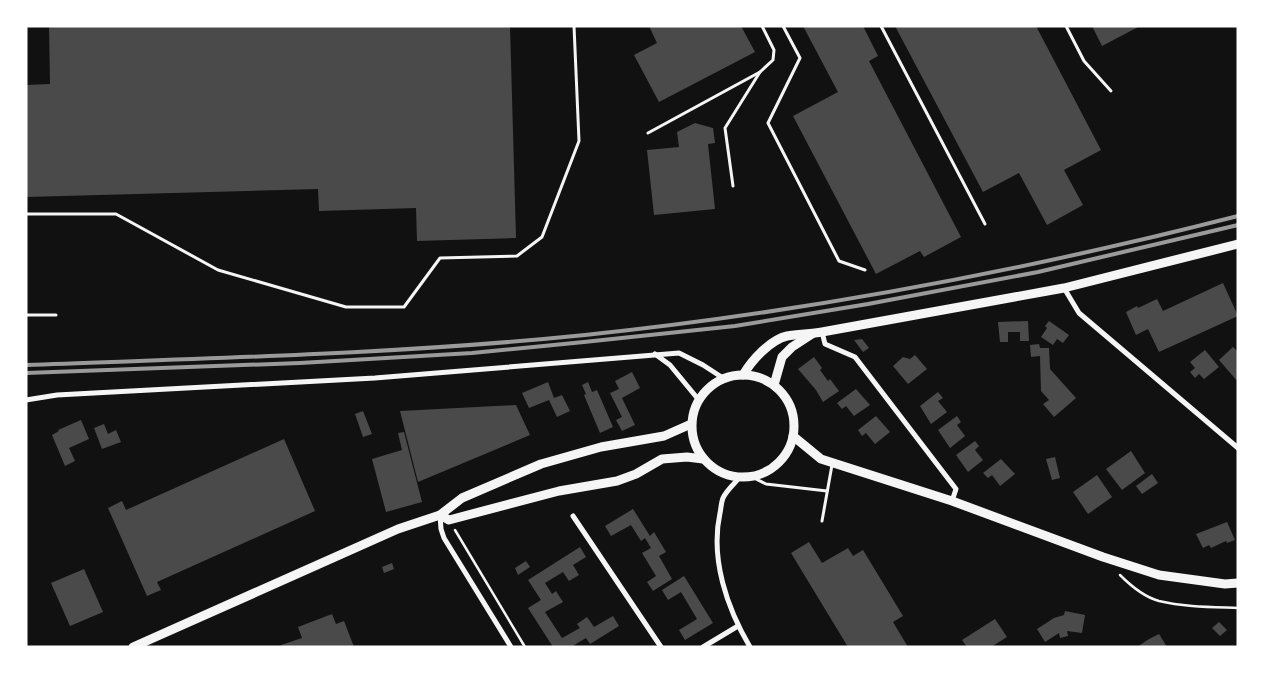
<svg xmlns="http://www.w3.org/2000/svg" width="1264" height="673" font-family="'Roboto Condensed',sans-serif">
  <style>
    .building { fill: #4a4a4a }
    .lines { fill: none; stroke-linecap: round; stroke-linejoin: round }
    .path { stroke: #f5f5f5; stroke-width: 2.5 }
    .service { stroke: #f5f5f5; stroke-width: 3 }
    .minor { stroke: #f5f5f5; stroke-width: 5 }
    .tertiary { stroke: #f5f5f5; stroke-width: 9 }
    .secondary { stroke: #f5f5f5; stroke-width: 9 }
    .rail { stroke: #9a9a9a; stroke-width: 4 }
  </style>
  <rect width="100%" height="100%" fill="#111"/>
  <g class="building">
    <path d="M49,26H510L516,238L417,241L416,208L319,211L318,189L26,197V85L50,84Z"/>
    <path d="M649,26H741L755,52L659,102L634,55L657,43Z"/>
    <path d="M803,26H863L878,56L869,61L961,237L924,257L920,251L876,274L793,116L838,92Z"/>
    <path d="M895,26H1036L1101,150L1064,170L1083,205L1047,225L1019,173L983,192Z"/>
    <path d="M1092,26H1140L1102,46Z"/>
    <path d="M695,123L713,128L715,143L708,144L715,209L654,215L647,150L679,147L677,132Z"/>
    <path d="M1223,283L1238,316L1159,352L1148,329L1136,335L1126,312L1137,306L1138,308L1157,299L1163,311Z"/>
    <path d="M1028,321L1029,341H1020V332H1008V342H1000L998,322Z"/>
    <path d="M1049,321L1069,335L1063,343L1057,339L1053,345L1041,337L1047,328L1045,326Z"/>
    <path d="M862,339L869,348L863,352L854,340Z"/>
    <path d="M1039,344L1040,348H1049L1050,369L1076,398L1054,417L1043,404L1049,400L1041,391L1040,356L1031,357L1030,345Z"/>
    <path d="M1233,347L1238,352V382L1219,360Z"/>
    <path d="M1205,350L1219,367L1204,379L1199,374L1195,378L1190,372L1195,368L1190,362Z"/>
    <path d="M915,355L927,369L908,384L893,366L903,357L910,359Z"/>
    <path d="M814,357L822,368L820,370L828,381L830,379L839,391L823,402L816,390L798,369Z"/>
    <path d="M632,372L640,388L622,398L635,425L622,431L616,420L622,417L610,393L619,389L615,381Z"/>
    <path d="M548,382L554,398L562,395L570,411L557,417L549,400L529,408L522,393Z"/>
    <path d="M588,382L592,392L597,390L613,427L600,433L584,395L586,394L582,385Z"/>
    <path d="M856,389L870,405L854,416L846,406L842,409L837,403Z"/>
    <path d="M938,392L943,398L938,401L947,412L931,424L920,406Z"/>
    <path d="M516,405L530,435L418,482L400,411Z"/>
    <path d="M363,411L372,434L363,437L355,414Z"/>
    <path d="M876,416L890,432L875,444L866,433L862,436L858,430Z"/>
    <path d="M957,416L961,422L957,425L965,436L950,448L938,430Z"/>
    <path d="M81,420L89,439L69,448L75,461L65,466L52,435L59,431L58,430Z"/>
    <path d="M104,424L108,434L116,430L121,442L102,449L94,428Z"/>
    <path d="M404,432L422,502L386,512L372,459L402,450L398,433Z"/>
    <path d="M284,439L315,511L157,582L161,590L147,596L108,508L122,501L126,510Z"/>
    <path d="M975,441L979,446L975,450L983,460L968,472L956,455Z"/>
    <path d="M1131,451L1145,473L1122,490L1106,469Z"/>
    <path d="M1055,457L1060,478L1052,480L1046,459Z"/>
    <path d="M1001,459L1015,474L1000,486L992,475L988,478L983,473Z"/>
    <path d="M1152,474L1158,483L1142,494L1136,486Z"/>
    <path d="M1097,475L1112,497L1088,514L1073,492Z"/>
    <path d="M633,509L650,536L654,532L666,552L659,556L672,579L653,591L647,582L656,576L642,553L651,548L645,538L641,541L631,525L611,536L605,526Z"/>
    <path d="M1227,522L1235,540L1227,543L1226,541L1211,548L1209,545L1203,548L1196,534Z"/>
    <path d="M809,542L822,563L848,548L853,556L863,550L903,616L893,622L908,647H848L791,553Z"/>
    <path d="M580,547L586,557L573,565L579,575L569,581L563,572L545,583L552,594L556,591L563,602L545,612L562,638L580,628L577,624L587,617L594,627L613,616L619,626L590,644L586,638L571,647H553L528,608L541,600L528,580Z"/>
    <path d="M526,561L530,567L518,575L515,568Z"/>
    <path d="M392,563L394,569L384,573L382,567Z"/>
    <path d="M84,569L103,612L70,626L51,583Z"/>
    <path d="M684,576L713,623L685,640L679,630L697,619L681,592L668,600L662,590Z"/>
    <path d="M1065,611L1085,615L1082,633L1067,631L1068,636L1060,638L1059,633L1045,642L1037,629L1054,618L1064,615Z"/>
    <path d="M332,614L336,624L344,621L354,647H282L281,645L302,638L298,627Z"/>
    <path d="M995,619L1007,637L991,647H967L962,640Z"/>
    <path d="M1219,622L1227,630L1220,636L1212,628Z"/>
    <path d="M1159,634L1167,647H1137L1149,639Z"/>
  </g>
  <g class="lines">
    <g class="path">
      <path d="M455,530L525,647"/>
      <path d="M1120,575C1131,586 1144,597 1159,601C1184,607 1212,607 1238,608"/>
    </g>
    <g class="service">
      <path d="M783,26L800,58L768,123L839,261L865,270"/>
      <path d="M881,26L985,224"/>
      <path d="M1066,26L1084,61L1111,91"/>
      <path d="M648,133L760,72L773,60L774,50L762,26"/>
      <path d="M733,186L725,128L760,72"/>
      <path d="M26,214H116L218,270L346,307H404L440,258L517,256L542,237L579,141L574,26"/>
      <path d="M26,315H56"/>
      <path d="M750,476L766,484L827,491"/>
      <path d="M822,521L832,465"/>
    </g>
    <g class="minor">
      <path d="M1064,288L1079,313L1238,448"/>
      <path d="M822,332L825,344L855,357L956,489L952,501"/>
      <path d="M655,354L670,365L698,399"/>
      <path d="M26,400L57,395L375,378L679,353L703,365L723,378"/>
      <path d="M740,477C735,483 726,491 723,498C721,503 721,509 720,513C710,559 727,608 750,647"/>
      <path d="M440,515L441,529L444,538L511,647"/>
      <path d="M573,516L661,647"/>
      <path d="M703,647L738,626"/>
    </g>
    <g class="tertiary">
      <path d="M743,375C752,360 770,340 787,336C798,334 811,334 822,332L1064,288L1238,244"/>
      <path d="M774,385L782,357L792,347L812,334"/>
    </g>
    <g class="secondary">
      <circle cx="743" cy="426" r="51"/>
      <path d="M793,436L821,459L952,501L1103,557L1159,575L1225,584L1238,583"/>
      <path d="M440,515L449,520L559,491L617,481L636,474L662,459L687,457L703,459"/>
      <path d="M133,647L398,529L440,515L462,498L541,464L601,447L664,436L691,424"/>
    </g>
    <g class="rail">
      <path d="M26,365C212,358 399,354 585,335C805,312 1023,271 1238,216"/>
      <path d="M26,373L300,363L472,353L584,342L735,326L868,304L1038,272L1238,225"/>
    </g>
  </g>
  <rect width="1264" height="673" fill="none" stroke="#ffffff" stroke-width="55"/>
</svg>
